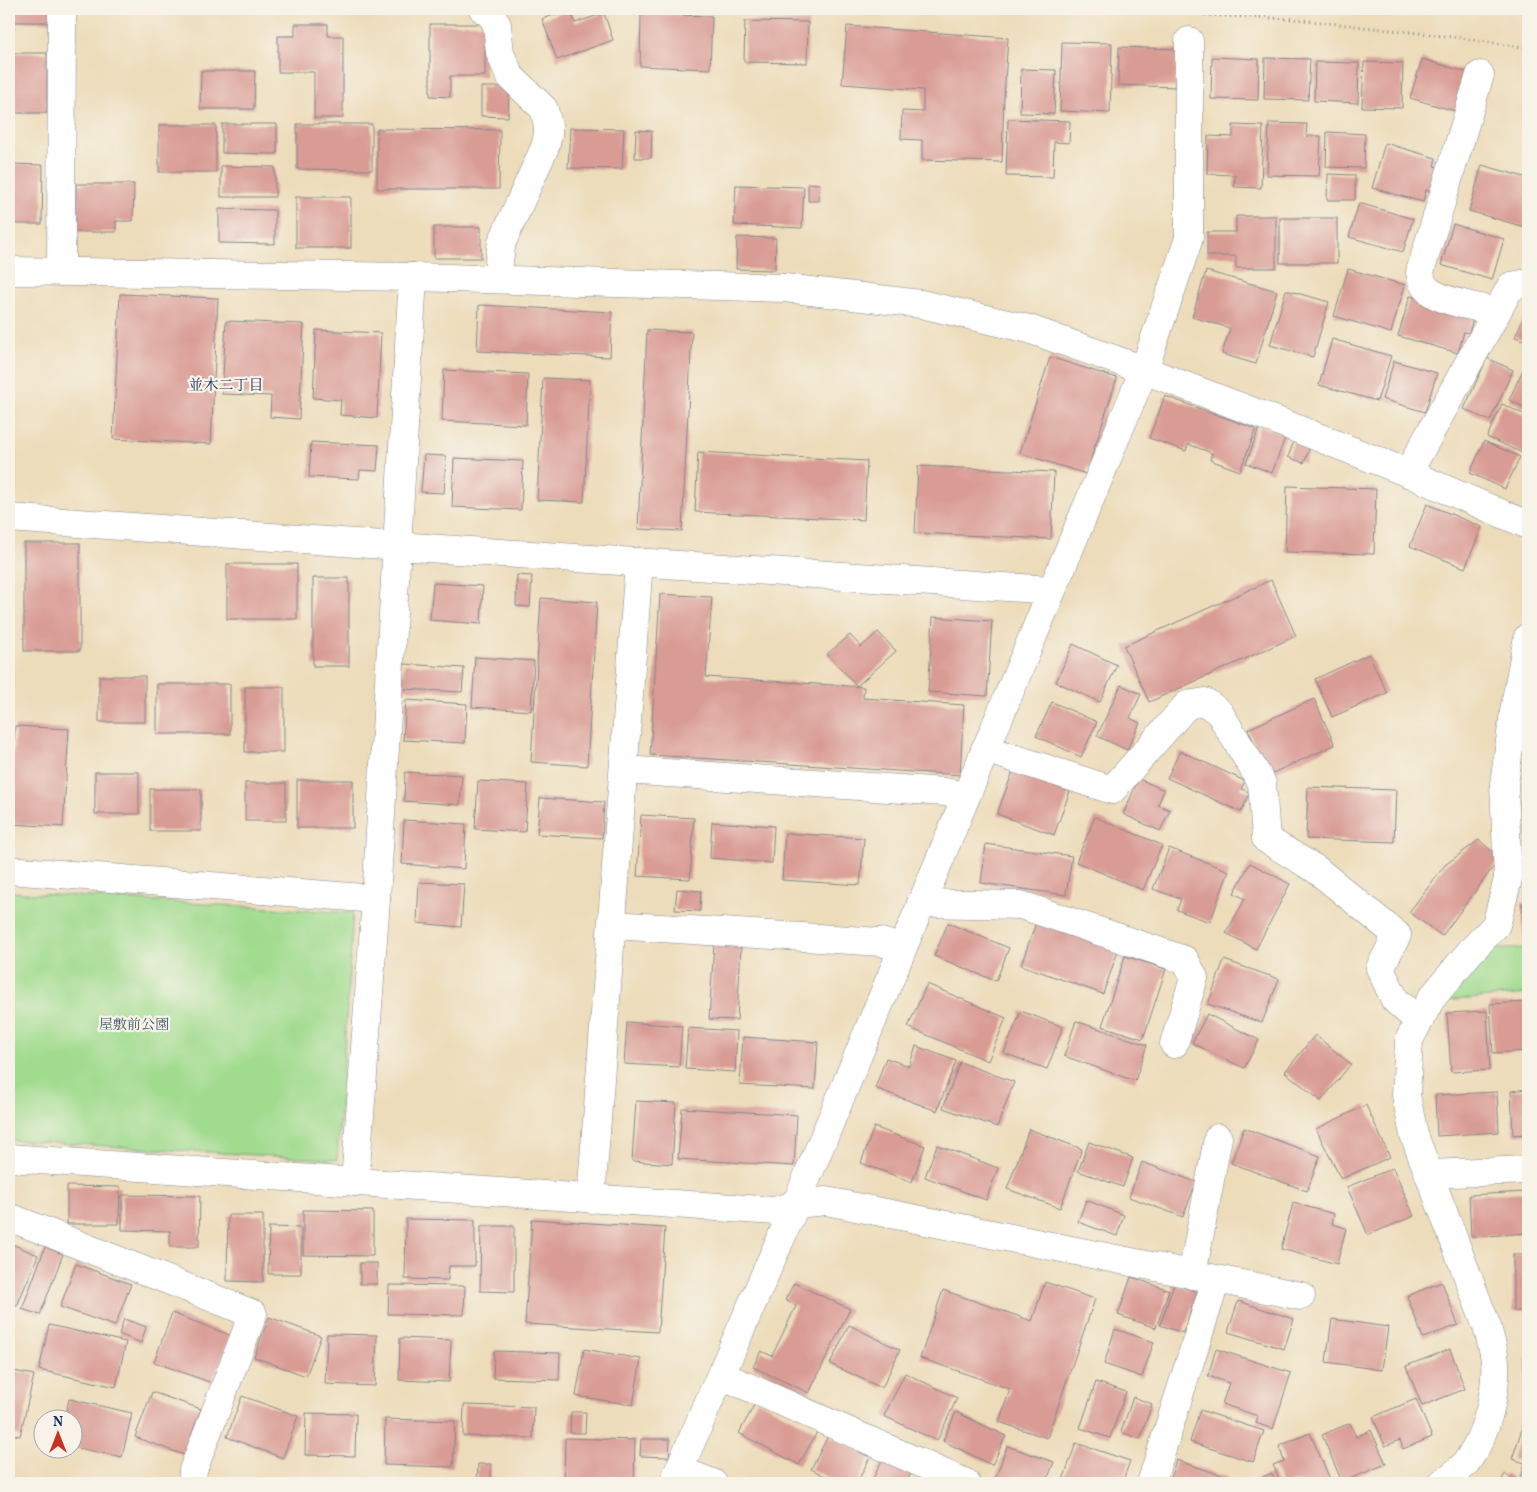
<svg xmlns="http://www.w3.org/2000/svg" width="1537" height="1492" font-family="Vollkorn,'Noto Serif JP',serif">
  <style>
    .green { fill: #a0db8e; stroke: #5e8576 }
    .building { fill: #d99c95 }
    .lines { fill: none; stroke-linecap: round; stroke-linejoin: round }
    .minor-casing { stroke: #84868c; stroke-width: 29 }
    .path { stroke: #84868c; stroke-width: 3; stroke-dasharray: 1 4; stroke-linecap: butt }
    .minor { stroke: #fff; stroke-width: 28 }
    .labels { text-anchor: middle; stroke-width: 4.5; stroke-linejoin: round; paint-order: stroke }
    .park-label { font-size: 14px; fill: #3c5a6a; stroke: #f7f3e8 }
    .neighbourhood-label { font-size: 15px; fill: #1b2f5e; stroke: #f7f3e8 }
  </style>
  <rect width="100%" height="100%" fill="#f7f3e8"/>
  <filter id="ink" filterUnits="userSpaceOnUse"><feTurbulence type="fractalNoise" baseFrequency=".02" numOctaves="2"/><feDisplacementMap in="SourceGraphic" scale="10" xChannelSelector="R" yChannelSelector="G"/><feConvolveMatrix kernelMatrix="1 2 1 2 8 2 1 2 1" color-interpolation-filters="sRGB"/></filter>
  <filter id="wash" filterUnits="userSpaceOnUse"><feTurbulence type="fractalNoise" baseFrequency=".0096" numOctaves="4" result="noise"/><feDisplacementMap in="SourceGraphic" scale="20" xChannelSelector="R" yChannelSelector="G"/><feGaussianBlur stdDeviation="1.12" result="paint"/><feColorMatrix in="noise" values="0 0 0 0 0 0 0 0 0 0 0 0 0 0 0 0 0 1.4 0 .05"/><feComposite in="paint" operator="in"/></filter>
  <g filter="url(#wash)">
    <rect width="100%" height="100%" fill="#eddcba"/>
    <g class="green">
      <path d="M9,892L353,913L337,1160L9,1140Z"/>
      <path d="M1491,949H1528V994L1443,1001Z"/>
    </g>
    <g id="blocks">
      <g class="building">
        <path d="M9,9H57V22H14V30H9Z"/>
        <path d="M571,9L575,23L604,13L613,40L557,60L542,19Z"/>
        <path d="M641,14L712,16L710,69L640,66Z"/>
        <path d="M745,21L808,22L807,63L744,62Z"/>
        <path d="M295,24H328V36H343V118H314V72H278V36H295Z"/>
        <path d="M430,24H485V76H450V97L430,96Z"/>
        <path d="M847,26L1008,38L1004,96L1002,162L922,160V140L901,139L902,111L923,112V90L842,84Z"/>
        <path d="M1062,42L1112,43L1110,113L1060,111Z"/>
        <path d="M1119,47L1177,49L1175,87L1118,85Z"/>
        <rect x="9" y="53" width="38" height="60"/>
        <path d="M1212,57L1259,59L1258,100L1211,99Z"/>
        <path d="M1265,58L1310,59L1308,100L1264,99Z"/>
        <path d="M1422,59L1466,72L1455,111L1410,98Z"/>
        <path d="M1315,62L1359,63L1358,103L1314,101Z"/>
        <path d="M1364,62L1403,63L1402,108L1362,107Z"/>
        <path d="M1021,69L1056,70L1054,114L1020,113Z"/>
        <path d="M201,71H255L254,109H200Z"/>
        <path d="M481,87H509L508,117L481,116Z"/>
        <path d="M1008,119L1070,121L1069,143L1054,142L1053,177L1006,176Z"/>
        <path d="M1269,123L1307,124L1306,136H1321L1319,176L1267,175Z"/>
        <path d="M222,124H277V154L222,153Z"/>
        <path d="M297,124H372V170L297,169Z"/>
        <rect x="159" y="125" width="57" height="47"/>
        <path d="M1233,125L1263,126L1261,188L1234,187L1235,175L1207,174L1208,136L1233,137Z"/>
        <path d="M570,128L624,129L622,169L568,168Z"/>
        <path d="M377,129L500,130L499,189H377Z"/>
        <path d="M636,130L652,131L651,158H635Z"/>
        <path d="M1327,132L1365,134L1364,168L1326,167Z"/>
        <path d="M1385,143L1436,158L1434,166L1443,169L1436,193L1426,190L1423,202L1372,188Z"/>
        <path d="M9,164L43,165L42,224H9Z"/>
        <path d="M1482,165L1528,178V228L1469,211Z"/>
        <path d="M221,166L275,167V197H221Z"/>
        <path d="M1328,174L1355,175V200H1327Z"/>
        <path d="M808,183L820,184L819,201H808Z"/>
        <path d="M76,184H134L133,221H116V232H75Z"/>
        <path d="M736,185L804,187L802,228L734,225Z"/>
        <rect x="296" y="197" width="55" height="51"/>
        <path d="M1359,203L1413,219L1403,252L1349,237Z"/>
        <path d="M219,209L275,210V244L219,243Z"/>
        <path d="M1236,216H1276V268H1236V256H1207V232H1236Z"/>
        <rect x="1280" y="218" width="57" height="45"/>
        <path d="M1453,224L1504,239L1492,280L1441,265Z"/>
        <rect x="434" y="227" width="47" height="31"/>
        <path d="M737,237L776,238L775,270L736,269Z"/>
        <path d="M1348,269L1405,285L1391,333L1334,316Z"/>
        <path d="M1206,271L1277,291L1256,364L1222,354L1230,328L1192,317Z"/>
        <path d="M1286,290L1329,302L1313,357L1270,345Z"/>
        <path d="M120,294L218,298L211,444L113,439Z"/>
        <path d="M1410,296L1474,315L1469,333L1464,332L1458,353L1398,336Z"/>
        <path d="M479,305L612,312L610,357L477,351Z"/>
        <path d="M1528,307V342L1515,337Z"/>
        <path d="M226,321L304,324L299,419L270,417L271,396L222,394Z"/>
        <path d="M316,330L381,333L377,418L340,415L341,400L313,398Z"/>
        <path d="M647,330L692,332L682,531L638,529Z"/>
        <path d="M1332,339L1391,356L1377,401L1319,385Z"/>
        <path d="M1050,357L1117,378L1086,474L1020,453Z"/>
        <path d="M1487,358L1513,370L1490,421L1464,409Z"/>
        <path d="M1394,361L1437,373L1425,412L1382,399Z"/>
        <path d="M1525,365L1528,366V409L1509,400Z"/>
        <path d="M444,370L528,374L526,425L442,421Z"/>
        <path d="M543,378L590,380L584,502L537,500Z"/>
        <path d="M1165,396L1256,429L1240,471L1210,460L1212,453L1188,444L1186,451L1149,438Z"/>
        <path d="M1502,404L1528,416V451L1527,455L1487,437Z"/>
        <path d="M1260,426L1286,435L1272,473L1246,463Z"/>
        <path d="M1294,441L1310,447L1304,463L1288,457Z"/>
        <path d="M1484,441L1520,457L1505,489L1470,473Z"/>
        <path d="M311,442L379,445L377,471L360,470L359,479L309,477Z"/>
        <path d="M698,452L867,461L864,520L695,512Z"/>
        <path d="M424,455L446,456L444,493L421,492Z"/>
        <path d="M454,458L523,461L521,510L452,507Z"/>
        <path d="M918,466L1054,472L1051,539L915,533Z"/>
        <path d="M1287,486L1376,489L1374,554L1285,552Z"/>
        <path d="M1427,504L1482,527L1465,568L1410,546Z"/>
        <rect x="24" y="543" width="56" height="108"/>
        <rect x="227" y="564" width="70" height="55"/>
        <path d="M517,575L532,576L530,607L516,606Z"/>
        <rect x="313" y="578" width="36" height="88"/>
        <path d="M1271,580L1296,636L1149,702L1124,646Z"/>
        <path d="M433,583L483,586L481,624L430,620Z"/>
        <path d="M660,594L712,597L706,677L864,687L863,698L964,705L960,775L650,755Z"/>
        <path d="M541,598L597,602L587,766L531,762Z"/>
        <path d="M933,617L992,621L987,696L928,692Z"/>
        <path d="M878,632L896,651L857,686L827,654L850,635L861,647Z"/>
        <path d="M1073,644L1117,665L1100,702L1056,682Z"/>
        <path d="M1369,654L1387,693L1332,717L1315,679Z"/>
        <path d="M475,657L534,661L531,711L472,707Z"/>
        <path d="M404,664L464,668L462,692L403,689Z"/>
        <rect x="99" y="676" width="46" height="46"/>
        <rect x="157" y="684" width="73" height="50"/>
        <path d="M1121,685L1141,694L1130,718L1140,723L1127,750L1097,736Z"/>
        <rect x="245" y="687" width="39" height="65"/>
        <path d="M1314,699L1335,745L1268,775L1248,729Z"/>
        <path d="M406,700L467,704L465,743L403,740Z"/>
        <path d="M1052,702L1097,722L1081,757L1036,736Z"/>
        <path d="M15,726L69,729L63,827L9,824Z"/>
        <path d="M1180,751L1245,781L1241,789L1250,792L1241,812L1167,778Z"/>
        <path d="M1013,771L1070,791L1054,835L997,814Z"/>
        <rect x="95" y="772" width="44" height="42"/>
        <path d="M405,772L462,775L460,805L404,801Z"/>
        <path d="M1139,779L1164,790L1158,805L1170,810L1160,831L1123,814Z"/>
        <rect x="297" y="780" width="56" height="48"/>
        <path d="M478,781L528,784L525,832L475,829Z"/>
        <rect x="245" y="783" width="41" height="38"/>
        <path d="M1308,787L1396,790L1394,842L1306,839Z"/>
        <rect x="150" y="789" width="51" height="42"/>
        <path d="M540,798L604,802L602,838L537,834Z"/>
        <path d="M1524,801H1528V856H1527Z"/>
        <path d="M641,815L694,818L690,879L637,876Z"/>
        <path d="M1095,817L1162,845L1143,890L1076,862Z"/>
        <path d="M404,820L466,824L464,869L402,864Z"/>
        <path d="M712,822L774,826L772,863L710,858Z"/>
        <path d="M785,833L864,838L860,885L782,880Z"/>
        <path d="M1479,840L1500,858L1442,936L1409,912L1445,865Z"/>
        <path d="M986,844L1072,856L1066,895L981,883Z"/>
        <path d="M1169,848L1229,871L1210,922L1177,910L1181,899L1153,889Z"/>
        <path d="M1250,863L1290,884L1256,949L1226,933L1245,899L1234,893Z"/>
        <path d="M419,882L464,884L461,927L417,923Z"/>
        <path d="M677,889L701,891L700,911L675,910Z"/>
        <path d="M1528,902V942L1524,943L1522,903Z"/>
        <path d="M1037,920L1119,948L1103,994L1021,965Z"/>
        <path d="M948,923L1009,948L996,981L934,956Z"/>
        <path d="M714,944L741,946L737,1020L709,1019Z"/>
        <path d="M1125,956L1166,969L1143,1039L1102,1026Z"/>
        <path d="M1224,960L1279,979L1262,1023L1208,1004Z"/>
        <path d="M927,984L1006,1018L988,1061L908,1027Z"/>
        <path d="M1528,1002V1051L1493,1053L1490,1004Z"/>
        <path d="M1021,1011L1063,1027L1047,1069L1004,1053Z"/>
        <path d="M1487,1011L1490,1070L1451,1072L1447,1013Z"/>
        <path d="M1207,1014L1259,1040L1244,1068L1192,1043Z"/>
        <path d="M1076,1021L1147,1045L1135,1081L1064,1056Z"/>
        <path d="M627,1022L682,1026L679,1067L624,1064Z"/>
        <path d="M688,1028L737,1031L735,1072L685,1069Z"/>
        <path d="M1315,1035L1351,1064L1321,1101L1285,1072Z"/>
        <path d="M743,1037L818,1042L815,1089L740,1085Z"/>
        <path d="M916,1046L956,1061L937,1111L875,1088L886,1058L909,1066Z"/>
        <path d="M960,1062L1014,1082L997,1127L943,1108Z"/>
        <path d="M1528,1089V1134L1513,1135L1511,1091Z"/>
        <path d="M1497,1092L1499,1132L1437,1136L1435,1095Z"/>
        <path d="M636,1101L676,1103L672,1164L632,1161Z"/>
        <path d="M1366,1105L1390,1157L1341,1179L1316,1129Z"/>
        <path d="M682,1108L797,1115L794,1166L678,1159Z"/>
        <path d="M874,1127L925,1146L912,1182L861,1163Z"/>
        <path d="M1244,1128L1320,1156L1307,1191L1231,1163Z"/>
        <path d="M1029,1129L1082,1149L1060,1208L1007,1189Z"/>
        <path d="M1089,1142L1133,1158L1123,1187L1078,1171Z"/>
        <path d="M937,1145L998,1168L986,1200L925,1177Z"/>
        <path d="M1142,1162L1196,1182L1183,1217L1129,1197Z"/>
        <path d="M1393,1168L1414,1216L1368,1235L1347,1187Z"/>
        <path d="M67,1186L120,1187L119,1224H67Z"/>
        <path d="M1526,1192L1528,1233L1471,1237L1469,1195Z"/>
        <path d="M122,1195L200,1196L199,1247H170V1231L122,1230Z"/>
        <path d="M1086,1200L1124,1215L1117,1236L1078,1222Z"/>
        <path d="M1293,1203L1334,1214L1332,1224L1346,1228L1337,1264L1281,1249Z"/>
        <path d="M303,1210L373,1211V1256L303,1255Z"/>
        <path d="M228,1215H263V1282L227,1281Z"/>
        <path d="M406,1219L475,1220V1266H449L448,1280L405,1279Z"/>
        <path d="M532,1219L665,1228L658,1332L525,1324Z"/>
        <path d="M481,1226H514V1292L480,1291Z"/>
        <path d="M269,1227L301,1228V1274H268Z"/>
        <path d="M9,1243L38,1255L17,1306L9,1303Z"/>
        <path d="M45,1247L63,1254L40,1315L22,1309Z"/>
        <rect x="1513" y="1254" width="15" height="57"/>
        <rect x="360" y="1263" width="17" height="21"/>
        <path d="M76,1264L131,1284L115,1326L60,1307Z"/>
        <path d="M1131,1277L1169,1290L1156,1328L1118,1315Z"/>
        <path d="M1045,1282L1095,1299L1047,1438L999,1422L1010,1389L920,1358L943,1290L1032,1321Z"/>
        <path d="M1442,1282L1458,1325L1423,1338L1407,1296Z"/>
        <path d="M794,1283L850,1309L809,1393L753,1367L761,1351L772,1356L796,1306L785,1300Z"/>
        <path d="M1174,1284L1197,1292L1183,1333L1160,1325Z"/>
        <path d="M389,1285L465,1286L464,1315L388,1314Z"/>
        <path d="M1238,1301L1294,1319L1284,1349L1228,1332Z"/>
        <path d="M172,1313L230,1335L212,1383L154,1362Z"/>
        <path d="M269,1317L321,1336L306,1376L254,1357Z"/>
        <path d="M124,1319L146,1327L141,1343L119,1334Z"/>
        <path d="M1332,1319L1388,1327L1382,1370L1326,1362Z"/>
        <path d="M49,1325L126,1342L116,1387L39,1370Z"/>
        <path d="M849,1325L900,1350L882,1388L830,1364Z"/>
        <path d="M1115,1329L1154,1342L1142,1377L1104,1364Z"/>
        <path d="M327,1334L377,1335L375,1386L325,1384Z"/>
        <path d="M400,1338L451,1340L449,1382L399,1380Z"/>
        <path d="M584,1349L641,1359L633,1405L576,1396Z"/>
        <path d="M1216,1349L1291,1373L1273,1429L1256,1423L1258,1416L1222,1404L1229,1383L1208,1376Z"/>
        <path d="M1450,1349L1465,1389L1422,1406L1406,1366Z"/>
        <path d="M494,1351L560,1353L559,1380L493,1378Z"/>
        <rect x="1526" y="1359" width="2" height="57"/>
        <path d="M9,1370L34,1375L20,1436L9,1434Z"/>
        <path d="M905,1373L957,1398L937,1441L884,1416Z"/>
        <path d="M1096,1382L1126,1392L1110,1438L1080,1428Z"/>
        <path d="M152,1392L201,1409L184,1455L135,1437Z"/>
        <path d="M242,1396L298,1416L283,1458L227,1437Z"/>
        <path d="M1133,1397L1152,1404L1140,1439L1121,1432Z"/>
        <path d="M69,1399L132,1413L122,1457L72,1447V1420H64Z"/>
        <path d="M1416,1399L1432,1437L1403,1449L1400,1440L1385,1446L1373,1417Z"/>
        <path d="M757,1400L817,1432L799,1465L739,1433Z"/>
        <path d="M464,1405L534,1407L533,1438L463,1436Z"/>
        <path d="M1200,1410L1264,1431L1253,1462L1190,1442Z"/>
        <path d="M571,1412H586L585,1433H570Z"/>
        <path d="M956,1412L1006,1436L992,1465L943,1441Z"/>
        <path d="M306,1413L356,1414L355,1456L305,1455Z"/>
        <path d="M385,1419L455,1421L453,1467L384,1465Z"/>
        <path d="M1350,1423L1356,1437L1371,1430L1386,1464L1342,1482L1322,1435Z"/>
        <path d="M1524,1423L1528,1424V1480L1521,1477L1525,1463L1512,1459Z"/>
        <path d="M1310,1433L1330,1479L1320,1483H1281L1273,1465L1284,1461L1279,1446Z"/>
        <path d="M828,1436L870,1457L857,1483H839L811,1469Z"/>
        <path d="M565,1438L635,1440L634,1483H564Z"/>
        <path d="M641,1439H670L669,1457L640,1456Z"/>
        <path d="M1076,1443L1130,1461L1122,1483H1062Z"/>
        <path d="M1007,1446L1054,1462L1046,1483H994Z"/>
        <path d="M884,1456L913,1470L906,1483H871Z"/>
        <path d="M1176,1460L1227,1477L1224,1483H1169Z"/>
        <path d="M478,1464H491V1483H477Z"/>
        <path d="M1272,1473L1276,1483H1248Z"/>
        <path d="M1505,1474L1520,1483H1500Z"/>
      </g>
    </g>
  </g>
  <g filter="url(#ink)">
    <use href="#blocks" fill-opacity="0" stroke="#84868c" stroke-width="1"/>
    <g class="lines">
      <g class="minor-casing">
        <g id="minor">
          <path d="M483,9L492,16L497,25L500,53L510,76L544,109L548,125V135L545,147L502,242L499,261V279"/>
          <path d="M1480,75L1420,272C1421,279 1423,286 1428,290C1441,302 1479,307 1497,312"/>
          <path d="M9,271L413,277L785,288L921,304L1029,329L1144,370L1285,424L1408,473L1528,525"/>
          <path d="M61,272L62,13L63,9"/>
          <path d="M1408,473L1511,286L1528,283"/>
          <path d="M9,518L397,546L1051,590"/>
          <path d="M985,749L1112,790L1187,705L1205,702L1219,712L1262,783L1266,839L1317,870L1397,935L1380,968L1395,1000L1419,1021"/>
          <path d="M624,770L945,792L966,796"/>
          <path d="M9,870L376,899"/>
          <path d="M921,903L1021,905L1185,960L1194,978L1174,1044"/>
          <path d="M613,925L881,942L902,948"/>
          <path d="M9,1158L775,1211L796,1204L826,1201L1301,1296"/>
          <path d="M1429,1174L1528,1170"/>
          <path d="M355,1182L376,899L413,277"/>
          <path d="M591,1199L639,562"/>
          <path d="M9,1217L253,1314L193,1470L192,1483"/>
          <path d="M1192,1275L1218,1138"/>
          <path d="M721,1375L966,1483"/>
          <path d="M679,1470L713,1483"/>
          <path d="M673,1483L796,1204L1144,370L1189,238V41"/>
          <path d="M1151,1483L1216,1280"/>
          <path d="M1442,1483C1451,1477 1464,1467 1470,1457C1487,1431 1497,1392 1495,1361C1494,1350 1490,1338 1487,1327L1414,1135L1406,1095L1409,1040L1431,999L1469,953L1496,925L1508,879L1504,784L1515,705L1528,637"/>
        </g>
      </g>
      <g class="path">
        <path d="M1079,9L1176,13"/>
        <path d="M1205,15L1293,19L1453,37L1528,48"/>
      </g>
      <use href="#minor" class="minor"/>
    </g>
  </g>
  <g class="labels">
    <g class="park-label">
      <text x="134" y="1029">屋敷前公園</text>
    </g>
    <g class="neighbourhood-label">
      <text x="226" y="390">並木二丁目</text>
    </g>
  </g>
  <rect width="1537" height="1492" fill="none" stroke="#f7f3e8" stroke-width="30"/>
  <g transform="translate(58 1434)"><circle r="24" fill="#f7f3e8" stroke="#9fa5b1"/>
  <path d="M0-4L9 19L0 12L-9 19Z" fill="#c8321e"/>
  <text y="-8" font-size="14" font-weight="bold" text-anchor="middle" fill="#1b2f5e">N</text>
  </g>
</svg>
